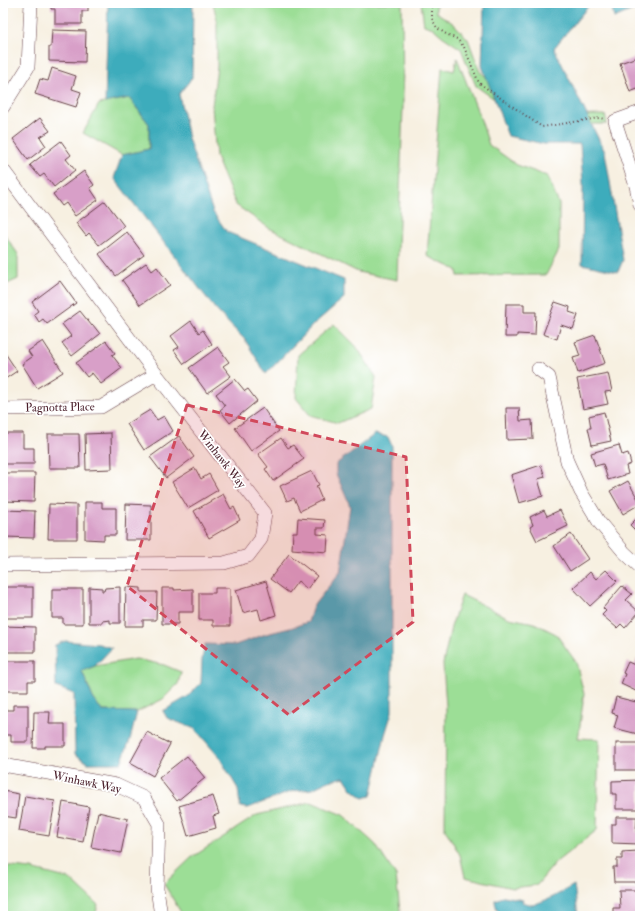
<svg xmlns="http://www.w3.org/2000/svg" width="643" height="919" font-family="'IM FELL Double Pica',serif">
  <style>
    .green { fill: #9cde96; stroke: #737e60 }
    .water { fill: #3eacbc; stroke: #446674 }
    .building { fill: #d89fc8 }
    .lines { fill: none; stroke-linecap: round; stroke-linejoin: round }
    .minor-casing { stroke: #643e46; stroke-width: 14 }
    .path { stroke: #643e46; stroke-width: 2; stroke-dasharray: 1 3; stroke-linecap: butt }
    .minor { stroke: #fff; stroke-width: 13 }
    .marked { fill: #d1495b; fill-opacity: 0.2; stroke: #d1495b; stroke-width: 3; stroke-dasharray: 8 5; stroke-linejoin: round }
    .labels { text-anchor: middle; stroke-width: 3.5; stroke-linejoin: round; paint-order: stroke }
    .street-label { font-size: 12px; fill: #4a1f2b; stroke: #fff }
  </style>
  <rect width="100%" height="100%" fill="#fff"/>
  <filter id="ink" filterUnits="userSpaceOnUse"><feTurbulence type="fractalNoise" baseFrequency=".025" numOctaves="2"/><feDisplacementMap in="SourceGraphic" scale="8" xChannelSelector="R" yChannelSelector="G"/><feConvolveMatrix kernelMatrix="1 2 1 2 8 2 1 2 1" color-interpolation-filters="sRGB"/></filter>
  <filter id="wash" filterUnits="userSpaceOnUse"><feTurbulence type="fractalNoise" baseFrequency=".012" numOctaves="4" result="noise"/><feDisplacementMap in="SourceGraphic" scale="16" xChannelSelector="R" yChannelSelector="G"/><feGaussianBlur stdDeviation="0.9" result="paint"/><feColorMatrix in="noise" values="0 0 0 0 0 0 0 0 0 0 0 0 0 0 0 0 0 1.4 0 .05"/><feComposite in="paint" operator="in"/></filter>
  <g filter="url(#wash)">
    <rect width="100%" height="100%" fill="#f7f0e1"/>
    <g class="green">
      <path d="M213,3H402L403,106L397,280L358,272L269,228L236,205L216,157L212,106L217,66V20Z"/>
      <path d="M421,3H436V12L454,24L468,39L480,72L539,116L605,115L607,124H584L539,131L476,86L461,49L442,36L433,28L424,25Z"/>
      <path d="M457,58L481,120L489,145L517,165L547,176L559,204V250L546,275L458,276L457,270L427,256L442,68L454,71Z"/>
      <path d="M129,98L149,124V149L122,155L83,133L99,104Z"/>
      <path d="M3,234H4L18,254V279L5,285H3Z"/>
      <path d="M334,324L356,346L376,377L371,409L338,423L310,415L296,398L298,355Z"/>
      <path d="M462,595L509,618L534,623L556,634L576,662L584,694L579,733L578,738L599,739L597,830L556,862L537,885L512,888L465,877L460,855L448,834L445,830L446,706L443,664L451,627Z"/>
      <path d="M136,659L164,665L181,672L178,684L163,699L137,712L102,711L93,698L82,671L95,666Z"/>
      <path d="M311,802L343,815L375,844L396,876L400,911L396,916H183L164,884L191,858L257,815Z"/>
      <path d="M3,866L31,869L70,879L98,905L95,916H3Z"/>
    </g>
    <g class="water">
      <path d="M108,3H193L192,78L179,94L188,138L213,212L227,232L344,280V298L314,324L266,374L245,340L216,310L114,178L122,155L149,149V124L129,98L105,103Z"/>
      <path d="M484,3H591L554,48L605,152L623,260L618,272L582,264L583,184L580,144H544L508,136L482,66Z"/>
      <path d="M611,3H640V7L614,18Z"/>
      <path d="M375,434L388,437L392,446V712L385,735L371,796L363,798L352,789L344,777L329,781L312,789L293,791L248,808L240,807L238,789L219,757L195,729L167,718L163,711L187,697L201,683L202,660L205,644L235,645L266,634L290,628L308,622L313,606L340,572L350,506L336,474V464Z"/>
      <path d="M65,641L99,644L112,648L95,666L82,671L93,698L102,711L137,712L130,740L121,763H88L75,754L74,694L56,687L55,645Z"/>
      <path d="M574,885L578,916H501C498,912 495,906 495,900L504,896L523,900L522,902L533,905L553,897Z"/>
    </g>
    <g id="blocks">
      <g class="building">
        <path d="M51,3H88V11H82V24H55V9H51Z"/>
        <path d="M52,30L86,31L85,62L49,61V47H51Z"/>
        <path d="M640,56V88L630,92L620,63Z"/>
        <path d="M52,68L76,76L72,89L81,92L76,107L35,94L40,79L48,81Z"/>
        <path d="M40,118L50,131L40,137L46,146L28,160L13,139Z"/>
        <path d="M61,141L71,155L66,159L75,170L54,187L44,174L40,177L30,165Z"/>
        <path d="M84,171L94,185L90,188L98,200L75,216L66,203L62,206L53,194Z"/>
        <path d="M105,201L124,226L99,245L89,233L86,236L76,223Z"/>
        <path d="M127,232L144,255L116,276L99,254Z"/>
        <path d="M146,263L152,271L157,267L170,285L140,305L122,280Z"/>
        <path d="M60,281L76,303L47,324L43,319L39,322L34,314L38,311L32,302Z"/>
        <path d="M555,302L570,307L569,312L578,315L573,329L561,325L557,339L543,334Z"/>
        <path d="M506,304H524V312H536L535,335L517,334V337H505Z"/>
        <path d="M80,311L92,326L93,325L100,334L72,356L62,343L71,336L62,324Z"/>
        <path d="M191,321L199,333L203,330L212,344L184,364L174,350L179,347L171,336Z"/>
        <path d="M595,335L605,363L578,373L573,358L580,356L575,342Z"/>
        <path d="M43,341L63,372L37,388L22,364L32,357L28,351Z"/>
        <path d="M106,341L115,353L112,355L122,368L101,384L92,373L87,377L76,363Z"/>
        <path d="M218,347L229,362L223,366L231,376L207,393L189,368Z"/>
        <path d="M3,350L17,371L5,379L3,376Z"/>
        <path d="M608,373L612,391L605,392L608,404L583,409L577,379Z"/>
        <path d="M235,379L245,391L248,389L257,401L230,423L220,410L225,406L216,394Z"/>
        <path d="M263,408L279,431L251,451L235,428Z"/>
        <path d="M506,408H519L520,421L532,420L533,439L507,440Z"/>
        <path d="M150,410L157,420L164,416L173,431L144,450L127,424Z"/>
        <path d="M604,412L611,441L592,445L588,428H591L589,416Z"/>
        <path d="M3,433H23V448H34V464H3Z"/>
        <path d="M111,433L112,469L86,470L85,434Z"/>
        <path d="M48,434H79L80,468H49Z"/>
        <path d="M179,436L194,457L166,478L150,457Z"/>
        <path d="M281,438L288,448L293,445L304,459L273,481L265,469L268,467L258,454Z"/>
        <path d="M619,445L622,455L628,453L631,464L626,466L628,474L608,480L603,464L595,466L591,453Z"/>
        <path d="M541,465L545,477L538,479L543,496L519,503L511,475Z"/>
        <path d="M195,468L201,479L209,474L218,490L188,508L172,482Z"/>
        <path d="M312,471L319,485L316,486L322,500L300,511L294,498L287,501L280,486Z"/>
        <path d="M3,473H35L34,502L3,501Z"/>
        <path d="M628,481L640,503V504L623,514L610,491Z"/>
        <path d="M223,494L231,509L234,507L240,520L209,538L194,511Z"/>
        <path d="M85,502H102V508H116V535H104V540L85,539Z"/>
        <path d="M49,504L77,505V539H48Z"/>
        <path d="M126,504L151,505V540H125Z"/>
        <path d="M3,510L35,511L34,538L5,537V527H3Z"/>
        <path d="M544,510L547,516L560,510L568,526L537,541L530,527L533,525L530,517Z"/>
        <path d="M640,515V531L638,533L630,525Z"/>
        <path d="M298,518L325,520L324,528H317V534L328,535L327,552L292,549L293,532H297Z"/>
        <path d="M571,534L588,559L570,571L554,546Z"/>
        <path d="M289,554L317,576L307,589L298,581L289,593L270,579Z"/>
        <path d="M606,570L617,581L590,606L573,588L590,572L596,579Z"/>
        <path d="M266,581L276,615L261,620L258,609L243,613L236,590Z"/>
        <path d="M622,586L632,594L626,600L639,612L625,628L621,624L617,628L602,615L606,611L603,608Z"/>
        <rect x="3" y="587" width="30" height="31"/>
        <path d="M89,587L102,588V591H104L105,588L120,587V623H110V620L102,621V623H89Z"/>
        <path d="M126,587L141,588V592H157L156,620H143V626H125Z"/>
        <path d="M162,588H174V590L193,589V612H178V624H162Z"/>
        <path d="M215,588H230V626H213V620H199V593H215Z"/>
        <path d="M52,589H83V624H63V618H52Z"/>
        <path d="M3,626L35,627V652H5V642H3Z"/>
        <path d="M637,659L640,660V693L621,684L625,674L623,673L628,662L635,665Z"/>
        <path d="M3,661H35V681H28V691H3Z"/>
        <path d="M616,697L640,703V726L638,734L614,728L618,715L612,713Z"/>
        <path d="M13,705H28V742H11V735H3V710H13Z"/>
        <path d="M34,712H50L49,724H65V746H45V748H33Z"/>
        <path d="M147,732L170,744L153,776L130,763Z"/>
        <rect x="616" y="743" width="23" height="27"/>
        <path d="M187,756L205,778L177,801L159,778Z"/>
        <path d="M640,780V809H616V794H612V781Z"/>
        <path d="M3,791L19,794L16,818L3,816Z"/>
        <path d="M25,796L55,801L49,836L19,831Z"/>
        <path d="M213,796L219,814L213,816L216,828L188,836L179,806Z"/>
        <path d="M63,802L89,807L83,842L57,837Z"/>
        <path d="M98,812L128,819L121,853L91,847Z"/>
        <path d="M616,817H637L636,832H640L639,844L612,843V824H616Z"/>
        <path d="M638,851L639,882H614L613,867H617V859H622V852Z"/>
        <path d="M619,890H639V916H613V908H620Z"/>
      </g>
    </g>
  </g>
  <g filter="url(#ink)">
    <use href="#blocks" fill-opacity="0" stroke="#643e46" stroke-width="1"/>
    <g class="lines">
      <g class="minor-casing">
        <g id="minor">
          <path d="M3,107L28,67L31,3"/>
          <path d="M640,112L615,121L636,186L640,205"/>
          <path d="M3,170L156,374L265,513L261,539L248,556L224,563L3,565"/>
          <path d="M538,369L549,377L567,461L581,492L599,522L624,552L640,567"/>
          <path d="M3,409L101,407L156,374"/>
          <path d="M3,765L116,785L144,798L159,824L157,888L161,916"/>
        </g>
      </g>
      <path class="path" d="M432,3V19L437,28L446,34L457,39L464,47L479,83L542,127L599,118L605,119"/>
      <use href="#minor" class="minor"/>
    </g>
  </g>
  <path class="marked" d="M187,405L406,457L413,622L289,715L127,586Z"/>
  <g class="labels">
    <g class="street-label">
      <text transform="translate(60 407) rotate(-1)" y="4">Pagnotta Place</text>
      <text transform="translate(222 459) rotate(52)" y="4">Winhawk Way</text>
      <text transform="translate(87 782) rotate(12)" y="4">Winhawk Way</text>
    </g>
  </g>
  <rect width="643" height="919" fill="none" stroke="#fff" stroke-width="16"/>
</svg>
